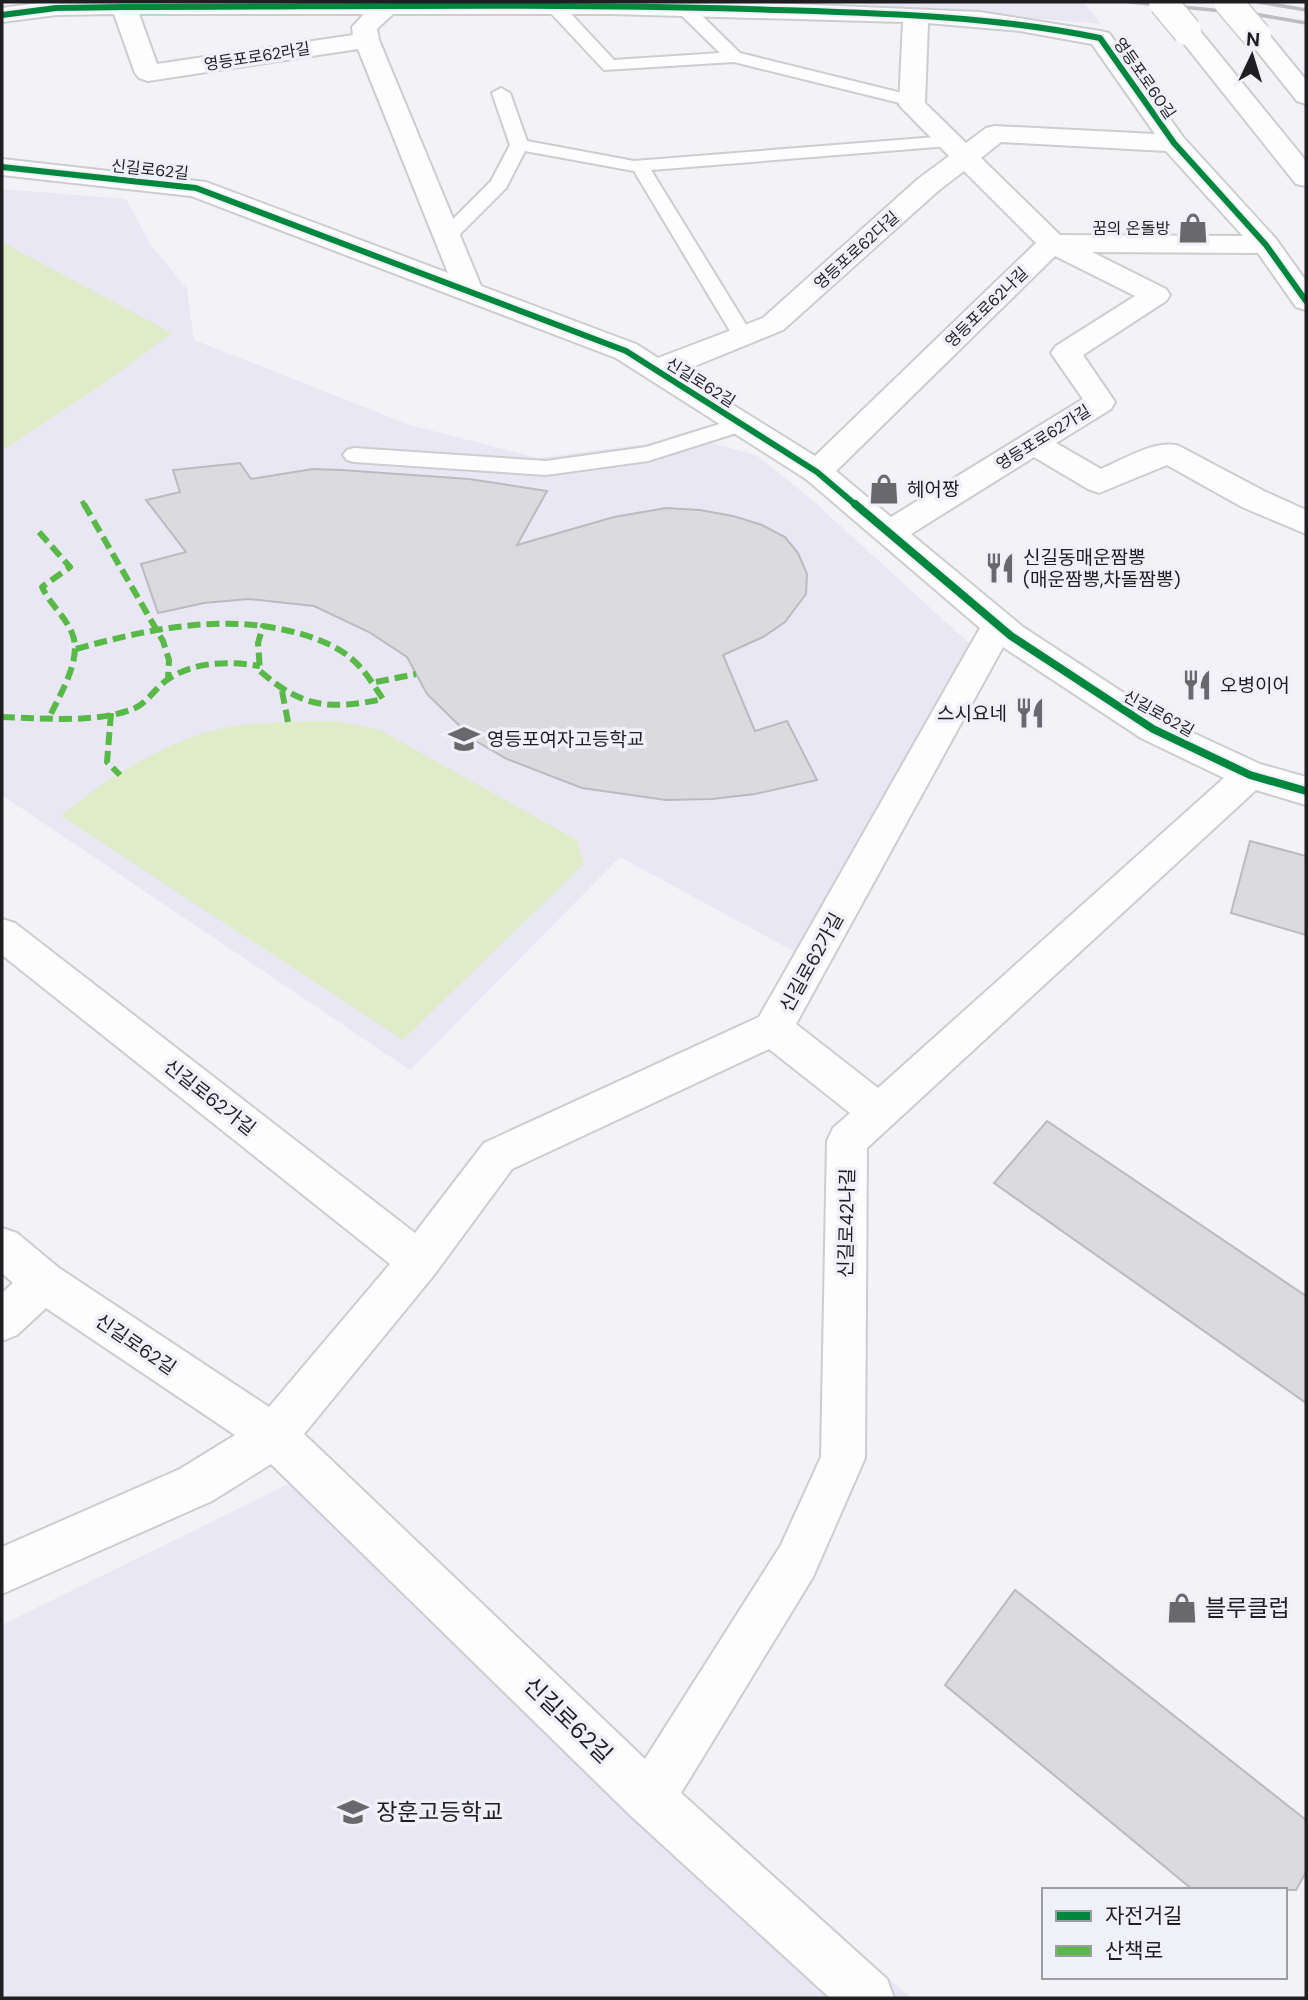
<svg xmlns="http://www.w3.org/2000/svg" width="1308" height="2000" font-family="'DM Sans','Noto Sans KR',sans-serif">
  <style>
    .built { fill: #e8e7f3 }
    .green { fill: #e0ecc9 }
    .building { fill: #dbdade; stroke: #bbbabe; stroke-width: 2 }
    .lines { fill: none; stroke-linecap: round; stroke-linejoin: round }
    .lane-casing { stroke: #cdcdd0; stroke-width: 4 }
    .street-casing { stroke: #cdcdd0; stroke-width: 4 }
    .secondary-casing { stroke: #cdcdd0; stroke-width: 4 }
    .lane { fill: #fdfdfe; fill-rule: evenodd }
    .street { fill: #fdfdfe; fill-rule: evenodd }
    .secondary { fill: #fdfdfe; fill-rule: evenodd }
    .rail { stroke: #bdbdbf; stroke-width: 3.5 }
    .secondary-bridge-casing { stroke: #cdcdd0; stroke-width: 31; stroke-linecap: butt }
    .secondary-bridge { stroke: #fdfdfe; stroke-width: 28 }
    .quiet-far1 { stroke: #58b947; stroke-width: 5; stroke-dasharray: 10 5; stroke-linecap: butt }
    .quiet { stroke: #58b947; stroke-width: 6; stroke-dasharray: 13 6; stroke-linecap: butt }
    .cycleway-far1-casing { stroke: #f0f0f9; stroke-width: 10 }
    .cycleway-casing { stroke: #f0f0f9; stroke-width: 12 }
    .cycleway-far1 { stroke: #00873e; stroke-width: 6 }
    .cycleway { stroke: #00873e; stroke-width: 8 }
    .labels { text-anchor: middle; stroke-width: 7; stroke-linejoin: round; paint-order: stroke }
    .far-street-label { font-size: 16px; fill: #1f1f22; stroke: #f0f0f9 }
    .far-poi-label { font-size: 16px; fill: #1f1f22; stroke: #f0f0f9; text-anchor: end }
    .poi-label { font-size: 19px; fill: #1f1f22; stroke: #f0f0f9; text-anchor: start }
    .street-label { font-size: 19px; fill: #1f1f22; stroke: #f0f0f9 }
    .near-poi-label { font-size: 23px; fill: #1f1f22; stroke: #f0f0f9; text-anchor: start }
    .near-street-label { font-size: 23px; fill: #1f1f22; stroke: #f0f0f9 }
  </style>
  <rect width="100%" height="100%" fill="#f2f2f7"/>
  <g class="built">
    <path d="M837,2H1083L1101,24Z"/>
    <path d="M2,189L126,199L150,244L187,289L194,340L410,425L538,458L692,438L756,455L811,499L971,645L819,965L620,857L410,1070L2,795Z"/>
    <path d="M323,1467L911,1998H2V1625Z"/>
  </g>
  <g class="green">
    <path d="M2,242L172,333L106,382L2,451Z"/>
    <path d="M310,721H338L380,730L577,840L584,864L403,1040L61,816C103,779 173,737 228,727C255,723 283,722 310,721Z"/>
  </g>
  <g class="building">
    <path d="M240,463L251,479L313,469L341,470L469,479L547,491L517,545L614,517L666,508L700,510L733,516L762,525L785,537L798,553L807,574L806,594L785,622L763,637L723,655L755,731L787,721L817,780L755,794L712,799L666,800L582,788L507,759L474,740L427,694L407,657L369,632L314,606L249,599L204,603L158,613L141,564L186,552L146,500L180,492L173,470Z"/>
    <path d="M1250,841L1306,856V935L1231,913Z"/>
    <path d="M1047,1121L1306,1296V1403L994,1183Z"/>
    <path d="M1015,1590L1306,1820V1872L1296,1890H1193L945,1685Z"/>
  </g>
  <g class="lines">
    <g class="lane-casing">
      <g id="lane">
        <path d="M548,2H560L614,60L720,53L677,11L675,7L677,3H689L740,53L918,97L921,101L912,106L734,62L604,70L548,10L546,6Z"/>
        <path d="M501,88L510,93L527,141L634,161L949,136L958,141L949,146L651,170L753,336L750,340H736L733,336L634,171L525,151L506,188L454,240H440L438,236L440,232L491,181L510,145L492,93Z"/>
        <path d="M742,417L749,419L752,424L749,429L648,461L546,475L354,462L347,460L343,455L347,450L354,448L546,461L646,447Z"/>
      </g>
    </g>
    <g class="street-casing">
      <path id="street" d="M47,2H744L979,12L1100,31L1109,33L1183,137L1276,239L1306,281V310L1296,307L1258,253L1092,252L1166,289L1170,295L1166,301L1083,355L1115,402L1111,409L1056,443L1101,469C1123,460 1155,439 1179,446L1264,491L1306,510V534L1242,507L1167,465L1099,493L1088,489L1034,457L911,534L1023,627L1165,720L1260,764L1306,777V805L1256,790L867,1148L865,1458L813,1577L681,1793L887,1979L894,1998H830L631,1816L271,1464L212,1501L2,1594V1547L180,1469L235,1435L46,1308L17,1335L2,1341V1293L13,1283L2,1273V1228L17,1233L59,1268L269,1407L390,1264L2,955V919L15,923L415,1233L484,1143L759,1017L980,628L806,479L616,358L191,196L2,175V159L206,182L448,273L358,49L148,81L139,78L135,73L114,14L56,15L2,22V8ZM139,14H364L352,27L353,35L157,64ZM393,14H612L903,22L899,105L949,156L918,179L763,318L658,358L636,344L481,286L379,40L377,29ZM928,23L1020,31L1092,44L1155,134L995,126L986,128L966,143L925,103ZM1001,142L1166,151L1243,236L1060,235L981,158ZM964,171L1036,243L815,456L680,372L783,330L938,191ZM1055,256L1135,296L1056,346L1051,353L1083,399L891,517L836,471ZM1003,647L1141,738L1224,778L878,1088L796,1024ZM769,1049L850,1113L833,1128L827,1141L821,1457L781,1545L645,1759L304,1434L434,1275L512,1169Z"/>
    </g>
    <g class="secondary-casing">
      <g id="secondary">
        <path d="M1187,24L1196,26L1306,161V186L1296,184L1178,36L1175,31L1178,26Z"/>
        <path d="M1257,29L1266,31L1306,80V104L1297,101L1245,36L1248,31Z"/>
      </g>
    </g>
    <use href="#lane" class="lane"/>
    <use href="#street" class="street"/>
    <use href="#secondary" class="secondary"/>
    <g class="rail">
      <path d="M1130,2L1254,14L1306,23"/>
      <path d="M1259,2L1306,10"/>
    </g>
    <g class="secondary-bridge-casing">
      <g id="secondary-bridge">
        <path d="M1163,2L1187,31"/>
        <path d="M1228,2L1257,36"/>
      </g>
    </g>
    <use href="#secondary-bridge" class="secondary-bridge"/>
    <path class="quiet-far1" d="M82,501L85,506"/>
    <g class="quiet">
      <path d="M84,504L163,641L169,660L168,679"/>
      <path d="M39,532L70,567L42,587C50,604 65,616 72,633C83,658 60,694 50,716"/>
      <path d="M263,626C296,631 338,641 361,668C369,677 376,689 383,699C330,710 302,708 260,671L258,643Z"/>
      <path d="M76,649C137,632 200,618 263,626"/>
      <path d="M376,682L416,674"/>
      <path d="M282,691L288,722"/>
      <path d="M111,713L107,762L120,775"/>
      <path d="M2,717C41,718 99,724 135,708C148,702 155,688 167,680C194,661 229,661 260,666"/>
    </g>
    <g class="cycleway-far1-casing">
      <g id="cycleway-far1">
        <path d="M2,15L56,8L124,7C332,7 540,3 748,9C866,13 984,14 1100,38L1174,143L1266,245L1306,301"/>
        <path d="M2,167L196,188L626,351L817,472L857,506"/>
      </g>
    </g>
    <g class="cycleway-casing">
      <path id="cycleway" d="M855,504L1011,636L1153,729L1250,775L1306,791"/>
    </g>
    <use href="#cycleway-far1" class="cycleway-far1"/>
    <use href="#cycleway" class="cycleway"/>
  </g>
  <defs>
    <g id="shop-bare" transform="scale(2.415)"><path d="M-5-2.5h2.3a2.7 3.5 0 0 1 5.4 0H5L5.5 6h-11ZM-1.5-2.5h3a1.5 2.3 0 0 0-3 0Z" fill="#69696d" stroke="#f0f0f9" stroke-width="2.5" paint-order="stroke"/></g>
    <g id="restaurant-bare" transform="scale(2.415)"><path d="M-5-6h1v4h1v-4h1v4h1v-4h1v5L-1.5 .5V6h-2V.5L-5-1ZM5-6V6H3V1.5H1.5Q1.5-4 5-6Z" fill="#69696d" stroke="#f0f0f9" stroke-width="2.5" paint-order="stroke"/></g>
    <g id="school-bare" transform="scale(2.415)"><path d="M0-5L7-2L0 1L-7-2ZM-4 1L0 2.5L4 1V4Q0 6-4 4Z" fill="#69696d" stroke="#f0f0f9" stroke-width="2.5" paint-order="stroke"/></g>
  </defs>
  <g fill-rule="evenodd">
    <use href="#shop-bare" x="1193" y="228"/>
    <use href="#shop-bare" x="884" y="489"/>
    <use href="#restaurant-bare" x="1000" y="568"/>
    <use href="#restaurant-bare" x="1197" y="685"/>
    <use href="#restaurant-bare" x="1030" y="713"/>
    <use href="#school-bare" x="464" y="739"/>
    <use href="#shop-bare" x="1182" y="1608"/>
    <use href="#school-bare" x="353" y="1812"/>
  </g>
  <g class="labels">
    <g class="far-street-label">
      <text transform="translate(257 56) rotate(-9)" y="6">영등포로62라길</text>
      <text transform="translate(1145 78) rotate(55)" y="6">영등포로60길</text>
      <text transform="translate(150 169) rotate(6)" y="6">신길로62길</text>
      <text transform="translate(856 250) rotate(-42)" y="6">영등포로62다길</text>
      <text transform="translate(986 307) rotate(-44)" y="6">영등포로62나길</text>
      <text transform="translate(701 382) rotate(32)" y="6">신길로62길</text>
      <text transform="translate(1043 437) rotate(-32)" y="6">영등포로62가길</text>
      <text transform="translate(1159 713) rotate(29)" y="6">신길로62길</text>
    </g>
    <g class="far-poi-label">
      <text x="1170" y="234">꿈의 온돌방</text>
    </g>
    <g class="poi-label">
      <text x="907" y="496">헤어짱</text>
      <text x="1023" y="564">신길동매운짬뽕<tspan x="1023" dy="22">(매운짬뽕,차돌짬뽕)</tspan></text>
      <text x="1220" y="692">오병이어</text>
      <text x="1007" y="720" text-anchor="end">스시요네</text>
      <text x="487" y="746">영등포여자고등학교</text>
    </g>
    <g class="street-label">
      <text transform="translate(811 962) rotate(-61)" y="7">신길로62가길</text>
      <text transform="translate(210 1097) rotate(38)" y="7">신길로62가길</text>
      <text transform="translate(846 1223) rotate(-89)" y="7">신길로42나길</text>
      <text transform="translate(136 1344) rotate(34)" y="7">신길로62길</text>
    </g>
    <g class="near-poi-label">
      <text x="1205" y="1616">블루클럽</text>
      <text x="376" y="1820">장훈고등학교</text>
    </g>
    <g class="near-street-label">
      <text transform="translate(568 1720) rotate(44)" y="8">신길로62길</text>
    </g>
  </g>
  <rect width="1308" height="2000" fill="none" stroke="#1f1f22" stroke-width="7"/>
  <rect x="1042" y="1888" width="245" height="91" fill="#f0f0f9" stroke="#9c9ca3" stroke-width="2"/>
  <rect x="1056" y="1911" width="35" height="10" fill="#00873e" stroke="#9c9ca3" stroke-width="2"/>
  <text x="1105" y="1923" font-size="21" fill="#1f1f22">자전거길</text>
  <rect x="1056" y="1946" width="35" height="10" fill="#58b947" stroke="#9c9ca3" stroke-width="2"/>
  <text x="1105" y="1958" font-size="21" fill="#1f1f22">산책로</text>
  <g transform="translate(1252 56) rotate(4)" stroke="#f0f0f9" stroke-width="5" paint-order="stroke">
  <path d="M0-5L12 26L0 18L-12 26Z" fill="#1f1f22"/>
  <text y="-10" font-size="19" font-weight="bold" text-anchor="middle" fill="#1f1f22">N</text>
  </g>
</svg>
